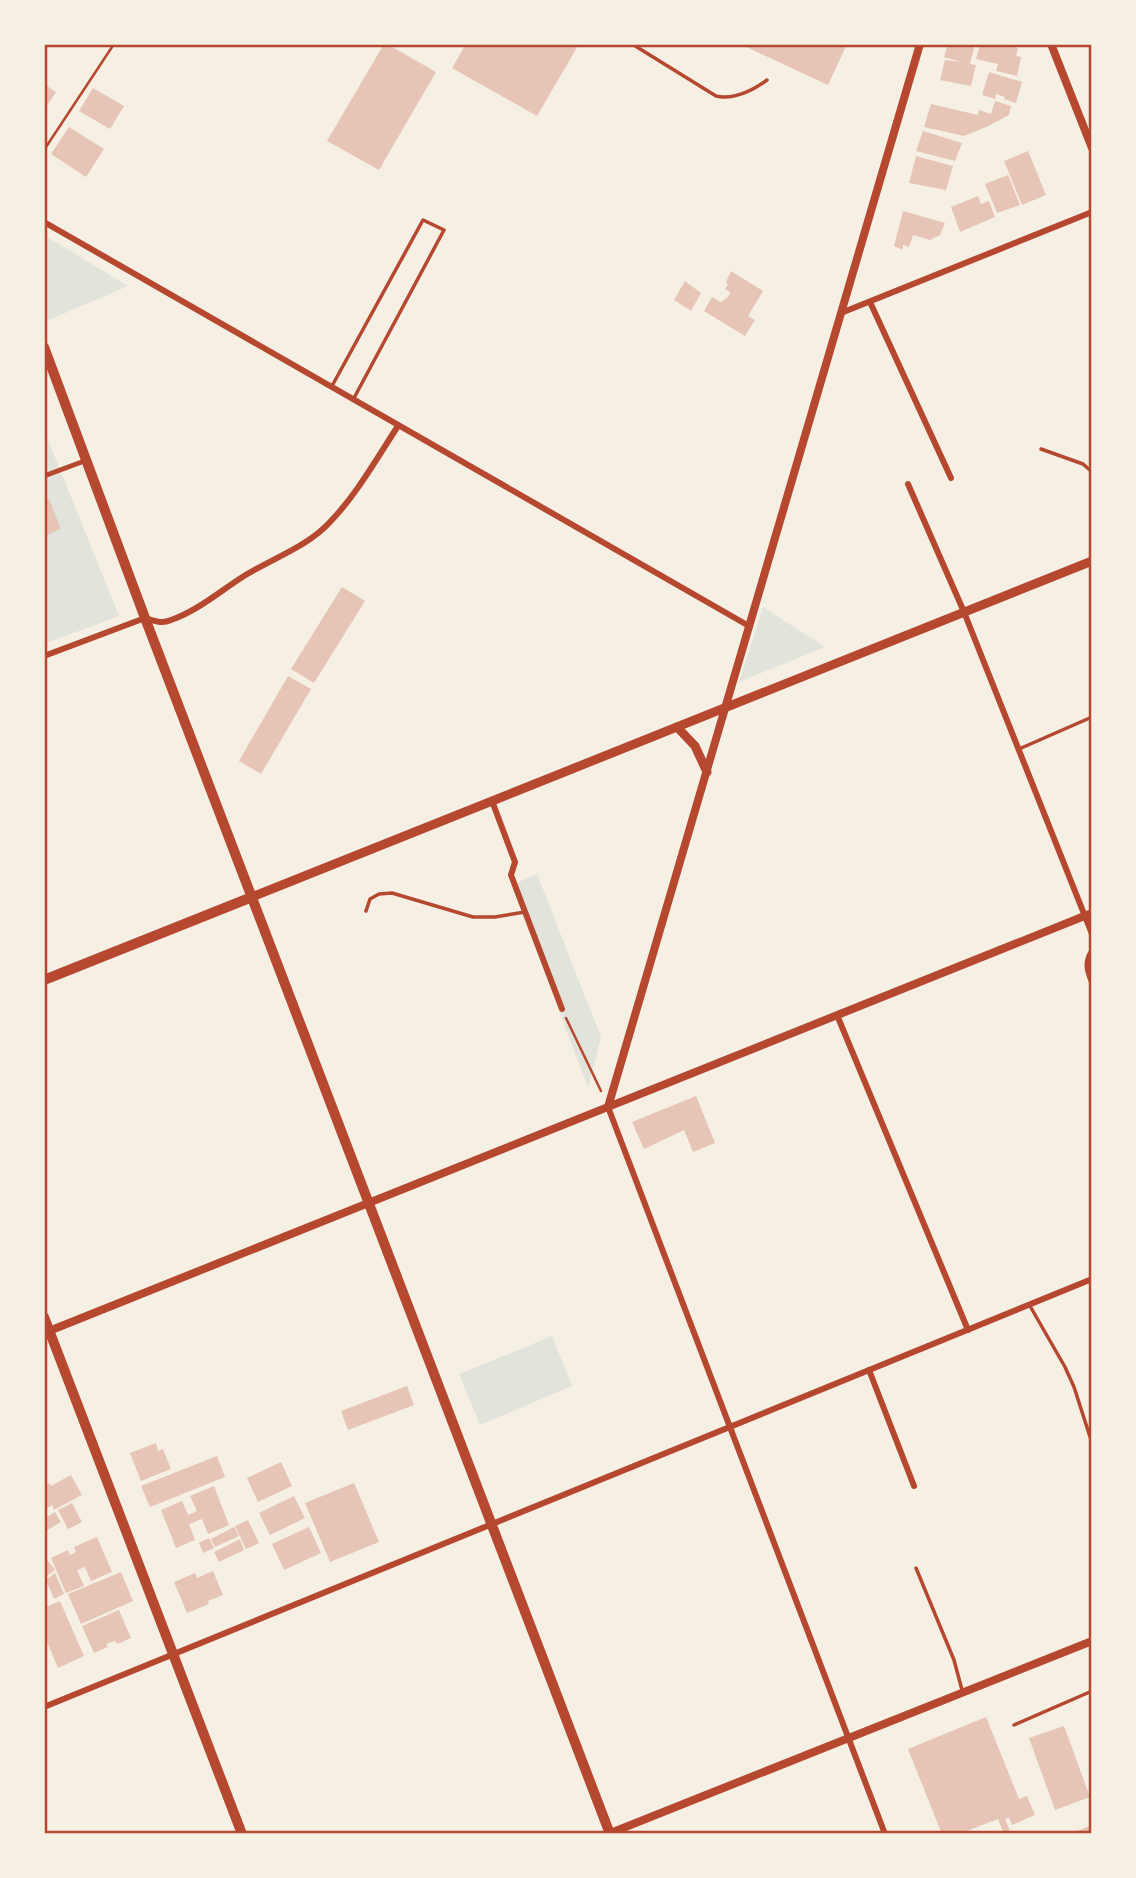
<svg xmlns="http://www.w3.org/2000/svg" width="1136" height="1878" font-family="Poppins,sans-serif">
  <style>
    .green { fill: #e2e4dc }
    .building { fill: #e6c5b7 }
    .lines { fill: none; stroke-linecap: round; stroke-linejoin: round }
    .path { stroke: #b5482f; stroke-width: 2.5 }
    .service { stroke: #b5482f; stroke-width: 3.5 }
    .pedestrian { stroke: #b5482f; stroke-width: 5 }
    .minor { stroke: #b5482f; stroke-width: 6 }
    .tertiary { stroke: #b5482f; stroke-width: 8 }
    .secondary { stroke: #b5482f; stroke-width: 9 }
    .primary { stroke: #b5482f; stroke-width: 10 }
    .neatline { fill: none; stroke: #b5482f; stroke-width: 2.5 }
  </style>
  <rect width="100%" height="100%" fill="#f6efe4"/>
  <g class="green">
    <path d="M44,235L128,286L49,320L44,306Z"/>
    <path d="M44,430L119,616L44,644Z"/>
    <path d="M763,607L825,647L739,682Z"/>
    <path d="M537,874L601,1037L588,1088L512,885Z"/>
    <path d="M552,1336L572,1386L480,1425L459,1374Z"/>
  </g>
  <g class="building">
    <path d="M384,44H387L436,72L379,170L327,141Z"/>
    <path d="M466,44H579L537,116L452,68Z"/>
    <path d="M740,44H847L828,85Z"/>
    <path d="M948,44H975L970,64L976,65L971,86L940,80L945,60L961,62L944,57Z"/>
    <path d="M980,44L998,46L999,44H1003L1018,48L1016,56L1021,57L1017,76L996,71L998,64L976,59Z"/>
    <path d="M989,72L1022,82L1016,103L1004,99L1005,97L996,94L995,99L982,95Z"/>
    <path d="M44,84L56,92L44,110Z"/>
    <path d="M93,88L124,106L110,129L79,111Z"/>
    <path d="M995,101L1011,106L1009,115L986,127L964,136L924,127L931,104L978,115L979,110L991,114Z"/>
    <path d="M69,127L104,149L86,177L51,154Z"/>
    <path d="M923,131L962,143L955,161L916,151Z"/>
    <path d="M1028,151L1046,195L1022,205L1004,161Z"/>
    <path d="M916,156L953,166L946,190L909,183Z"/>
    <path d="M1008,175L1020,205L997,213L985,184Z"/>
    <path d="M978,196L981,204L989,201L995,217L960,232L951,207Z"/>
    <path d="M903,211L945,223L940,235L930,240L913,235L909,247L903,245V250L894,246Z"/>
    <path d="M731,271L763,291L748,316L755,320L745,336L704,311L712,297L721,302L729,296L730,292L725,289L728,285L726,282Z"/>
    <path d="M685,281L701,293L691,311L674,300Z"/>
    <path d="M49,499L61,529L44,536V501Z"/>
    <path d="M342,587L365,601L314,683L291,669Z"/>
    <path d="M288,676L311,689L261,774L239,761Z"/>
    <path d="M696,1096L715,1143L693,1152L684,1130L644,1149L632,1122Z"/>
    <path d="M407,1386L414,1405L348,1430L341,1411Z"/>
    <path d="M156,1443L158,1451L163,1449L171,1469L141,1481L130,1453Z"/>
    <path d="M217,1456L225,1477L150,1507L141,1486Z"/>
    <path d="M281,1462L292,1486L258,1502L247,1478Z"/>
    <path d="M71,1475L82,1495L54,1510L52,1505L44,1510V1486L50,1483L51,1486Z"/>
    <path d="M354,1483L379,1542L330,1562L305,1503Z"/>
    <path d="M214,1486L229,1525L208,1534L202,1519L189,1524L195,1540L176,1548L161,1510L182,1501L188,1515L197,1511L190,1496Z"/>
    <path d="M294,1496L305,1518L270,1535L259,1513Z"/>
    <path d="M72,1503L82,1522L68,1529L58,1510Z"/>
    <path d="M55,1512L61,1522L44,1532V1519Z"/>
    <path d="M248,1520L259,1543L246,1549L235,1526Z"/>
    <path d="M234,1527L239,1536L215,1547L211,1539Z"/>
    <path d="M309,1527L321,1553L284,1570L272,1544Z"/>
    <path d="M97,1537L112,1572L91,1581L85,1567L77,1570L84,1586L66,1593L51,1558L68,1550L70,1555L76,1552L74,1547Z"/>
    <path d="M209,1538L214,1548L203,1553L199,1543Z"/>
    <path d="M240,1539L244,1550L219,1562L214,1552Z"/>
    <path d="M44,1556L55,1570L44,1578Z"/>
    <path d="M213,1571L223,1595L208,1601L209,1604L187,1613L174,1582L195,1573L197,1578Z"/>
    <path d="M121,1572L133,1601L81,1624L68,1594Z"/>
    <path d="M55,1573L64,1594L54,1599L46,1580Z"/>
    <path d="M60,1601L84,1656L58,1668L44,1634V1608Z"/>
    <path d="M119,1610L131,1638L117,1644L115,1641L106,1644L108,1647L94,1653L82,1626Z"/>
    <path d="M986,1717L1019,1799L1027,1796L1035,1815L1012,1825L1009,1818L1005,1819L1011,1834H1004L998,1819L959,1834H942L908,1749Z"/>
    <path d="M1064,1726L1090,1797L1055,1810L1029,1738Z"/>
    <path d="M1092,1825V1834H1070Z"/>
  </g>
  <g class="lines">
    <g class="path">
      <path d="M44,150L114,44"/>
      <path d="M566,1018L601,1091"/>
    </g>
    <g class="service">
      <path d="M632,44L716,96C735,100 752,91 767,80"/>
      <path d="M332,386L423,220L444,230L354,398"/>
      <path d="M1041,449L1083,464L1092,472"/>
      <path d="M1019,749L1092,717"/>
      <path d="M366,911L370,899L379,894L392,893L473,917H495L525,912"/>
      <path d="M1030,1306L1065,1367L1074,1387L1092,1443"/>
      <path d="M916,1568L954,1660L962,1690"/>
      <path d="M1014,1725L1092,1691"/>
    </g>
    <path class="pedestrian" d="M44,476L87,460"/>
    <g class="minor">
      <path d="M44,222L749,626"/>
      <path d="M870,302L951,478"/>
      <path d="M841,313L1092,212"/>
      <path d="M908,484L964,612L1092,934"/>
      <path d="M44,656L145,618C154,621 162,624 171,620C199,610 220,591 244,576C273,558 307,547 330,522C357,494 377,458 398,426"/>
      <path d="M492,801L515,862L511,875L562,1009"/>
      <path d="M1092,951C1085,962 1087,970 1092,982"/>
      <path d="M837,1015L968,1330"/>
      <path d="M608,1107L885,1834"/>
      <path d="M869,1370L914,1486"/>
      <path d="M44,1707L1092,1279"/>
    </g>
    <g class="tertiary">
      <path d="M1051,44L1092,148"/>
      <path d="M608,1107L920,44"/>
      <path d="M49,1331L1092,913"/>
      <path d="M608,1834L1092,1641"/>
    </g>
    <g class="secondary">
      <path d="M677,727L695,746L707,772"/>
      <path d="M252,897L1092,561"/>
    </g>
    <g class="primary">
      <path d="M44,347L145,618L610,1834"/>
      <path d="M44,980L252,897"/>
      <path d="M44,1317L242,1834"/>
    </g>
  </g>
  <rect width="1136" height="1878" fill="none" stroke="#f6efe4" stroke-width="91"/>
  <rect x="46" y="46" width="1044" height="1786" class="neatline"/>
</svg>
